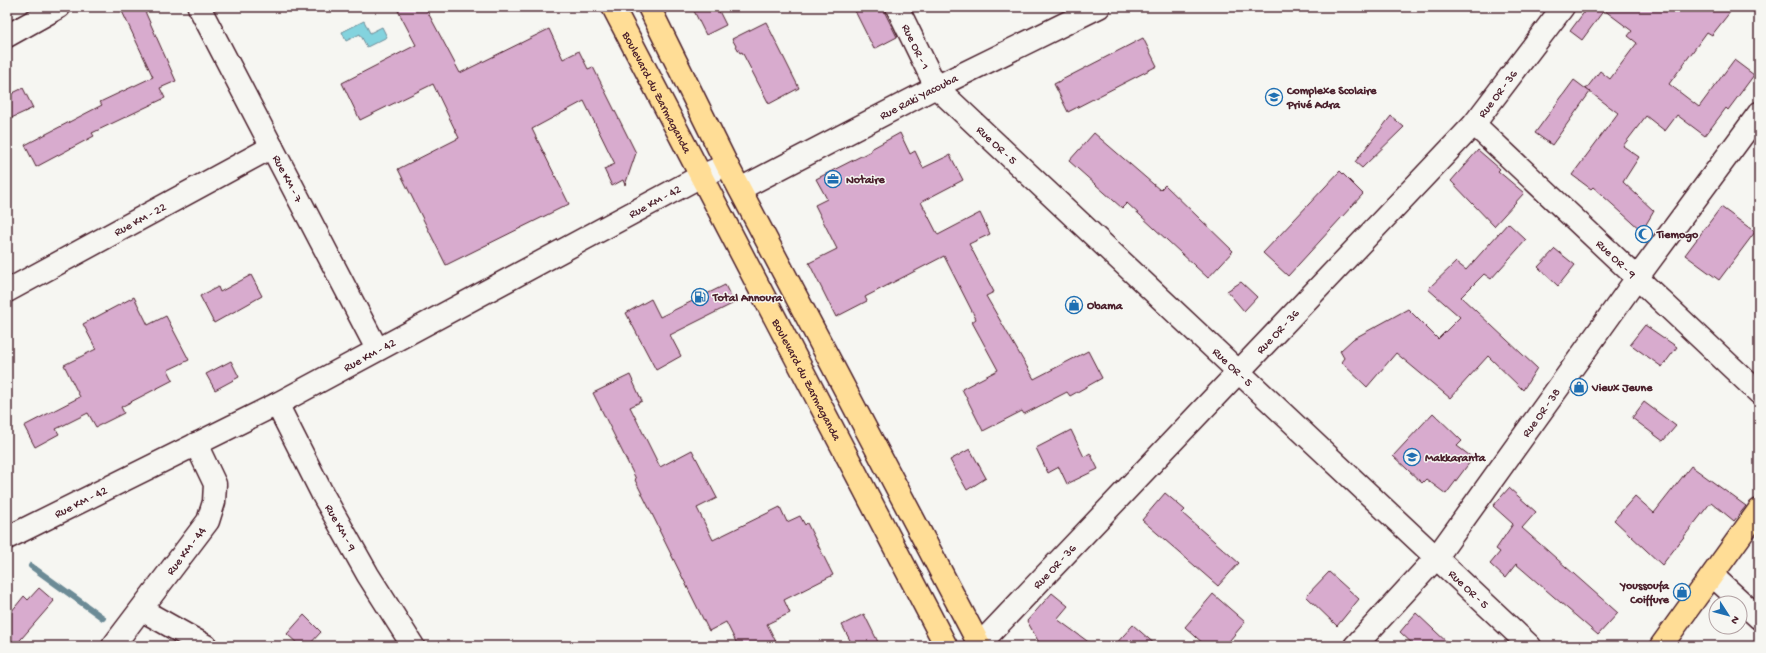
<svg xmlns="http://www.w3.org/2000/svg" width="1766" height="653" font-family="'Gochi Hand',sans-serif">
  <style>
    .water { fill: #83d3de; stroke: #6c8b96 }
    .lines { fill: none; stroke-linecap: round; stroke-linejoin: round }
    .stream { stroke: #6c8b96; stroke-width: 6 }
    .building { fill: #d8abce; stroke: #4a1f2b }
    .minor-casing { stroke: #4a1f2b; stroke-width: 25 }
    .major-casing { stroke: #4a1f2b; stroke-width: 25 }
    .minor { stroke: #f6f6f2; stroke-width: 22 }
    .major { stroke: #ffdd96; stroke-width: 22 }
    .labels { text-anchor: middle; stroke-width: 3; stroke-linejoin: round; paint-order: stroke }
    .street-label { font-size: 12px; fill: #4a1f2b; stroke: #f6f6f2 }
    .poi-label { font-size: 12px; font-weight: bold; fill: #4a1f2b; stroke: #f6f6f2; text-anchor: start }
  </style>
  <rect width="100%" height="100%" fill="#f6f6f2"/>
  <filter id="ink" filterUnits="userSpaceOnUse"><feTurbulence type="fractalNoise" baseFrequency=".025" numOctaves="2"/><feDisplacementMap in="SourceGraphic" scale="8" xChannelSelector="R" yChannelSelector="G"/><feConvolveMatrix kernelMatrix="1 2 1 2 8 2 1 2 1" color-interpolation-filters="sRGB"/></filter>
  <g filter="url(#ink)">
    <path class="water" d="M364,21L370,33L382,27L387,37L367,47L360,34L346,41L342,32Z"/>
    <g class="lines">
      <path class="stream" d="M31,566L103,618"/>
    </g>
    <g class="building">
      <path d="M120,7H143L176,81L160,88L165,98L92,133L94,136L36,167L25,145L102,105L100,102L153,77Z"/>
      <path d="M396,7H425L460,73L549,29L563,59L579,51L588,69L593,67L636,153L625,185L623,180L612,186L604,169L615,164L584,101L532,129L569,204L446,265L398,169L459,138L433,84L360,120L342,83L416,45Z"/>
      <path d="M692,7H717L726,25L706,35Z"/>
      <path d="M853,7H882L897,37L874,49Z"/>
      <path d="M1588,7H1734L1712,35L1707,32L1669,84L1699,107L1734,60L1754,75L1728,110L1726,108L1705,136L1677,115L1665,131L1646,116L1623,146L1639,157L1623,182L1654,211L1642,231L1593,187L1591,189L1572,175L1618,113L1586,89L1600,71L1610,79L1637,43L1628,36L1632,31L1604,10L1582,40L1570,31Z"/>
      <path d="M766,22L799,88L769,104L742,52L740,53L732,39Z"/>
      <path d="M1143,38L1157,66L1068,112L1054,84Z"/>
      <path d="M1574,80L1590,92L1552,145L1535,133Z"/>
      <path d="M23,88L33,108L7,120V96Z"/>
      <path d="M1391,116L1404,127L1362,168L1355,162Z"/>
      <path d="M900,133L910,154L915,151L923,168L950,155L963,180L921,202L938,235L980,213L990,234L969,244L994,292L986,296L1034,379L1088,351L1102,378L1070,396L1067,392L1024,414L1022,411L983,431L962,389L998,370L972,322L976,319L944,256L865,297L867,301L836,317L809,263L837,249L815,205L827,199L816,179L871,151V149Z"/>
      <path d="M1094,133L1160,190L1165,185L1233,251L1208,278L1127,203L1122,208L1069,161Z"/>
      <path d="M1478,150L1500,169L1498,171L1524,193L1494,226L1451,181Z"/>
      <path d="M1340,171L1363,194L1288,276L1263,253Z"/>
      <path d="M1721,207L1755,232L1719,280L1685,255Z"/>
      <path d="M1508,223L1526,240L1491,279L1484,274L1461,297L1537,368L1523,390L1488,356L1450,398L1396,353L1367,387L1341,362L1344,358L1340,351L1353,339L1408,309L1438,339L1460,317L1428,289L1456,262L1466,270Z"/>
      <path d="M1555,249L1575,265L1558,286L1538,267Z"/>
      <path d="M251,275L262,296L214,323L200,296L218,287L220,292Z"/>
      <path d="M1241,282L1257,297L1244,311L1227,291Z"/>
      <path d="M725,285L734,303L670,335L681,356L656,370L626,313L651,299L660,317Z"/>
      <path d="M134,297L148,325L166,316L189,360L168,370L173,380L121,407L124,413L96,427L88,413L56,429L59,434L35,447L24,426L80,397L64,365L96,349L83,324Z"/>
      <path d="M1645,325L1677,347L1662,367L1630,344Z"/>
      <path d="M231,361L239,377L215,390L206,374Z"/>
      <path d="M630,375L642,401L630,407L660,467L692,450L717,498L697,508L713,540L780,507L787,522L800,516L805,525L807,523L833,575L784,600L790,613L767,624L778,646H738L726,622L709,631L659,530H660L635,480L636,479L593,393Z"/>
      <path d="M1644,402L1676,426L1663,441L1632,418Z"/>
      <path d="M1433,413L1462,441L1457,446L1473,458L1446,494L1426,479L1422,483L1393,456Z"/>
      <path d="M1071,430L1084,457L1090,453L1098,469L1067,484L1059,467L1048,473L1036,448Z"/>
      <path d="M970,449L986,478L967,490L950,460Z"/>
      <path d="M1691,466L1746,506L1734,521L1711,502L1662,565L1614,520L1635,496L1654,513Z"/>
      <path d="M1509,488L1536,512L1522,528L1618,613L1598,635L1516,564L1505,578L1490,564L1500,552L1496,549L1513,524L1493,506Z"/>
      <path d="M1165,493L1185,510L1182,513L1239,563L1218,586L1142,520Z"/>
      <path d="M1329,572L1359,599L1337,626L1306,596Z"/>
      <path d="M39,588L54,601L15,646H7V617L24,596L28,600Z"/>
      <path d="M1052,593L1068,606L1057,619L1094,646H1041L1027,621Z"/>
      <path d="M1213,594L1245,622L1225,646H1206L1185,627Z"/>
      <path d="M1416,613L1451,646H1415L1400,632Z"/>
      <path d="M864,614L880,646H853L842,625Z"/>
      <path d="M304,615L321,632L308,646H300L287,634Z"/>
      <path d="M1133,625L1157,646H1114Z"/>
    </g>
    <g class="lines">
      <g class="minor-casing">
        <g id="minor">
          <path id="s1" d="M199,7L377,349"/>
          <path id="s2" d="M897,7L936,87L1530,646"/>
          <path d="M7,36L59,7"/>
          <path id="s3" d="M1474,124L1759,393"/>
          <path id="s4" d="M740,189L936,87L1099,7"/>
          <path id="s5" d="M7,291L272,147"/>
          <path id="s6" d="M277,404L323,495L368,575L413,646"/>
          <path id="s7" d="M7,538L277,404L701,176L727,165"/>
          <path d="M1713,576L1759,618"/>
          <path d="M142,610L206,646"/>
          <path id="s8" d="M979,645L1474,124L1563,7"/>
          <path id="s9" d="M113,646L208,521L214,502L215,484L196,444"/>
          <path id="s10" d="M1355,646L1436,558L1637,278L1759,113"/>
        </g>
      </g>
      <g class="major-casing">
        <g id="major">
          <path id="s11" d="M613,7L946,646"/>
          <path d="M649,7L727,165L980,646"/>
          <path d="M1661,646L1759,510"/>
        </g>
      </g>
      <use href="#minor" class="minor"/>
      <use href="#major" class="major"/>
    </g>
  </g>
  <defs>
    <g id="school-ring" transform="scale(0.9)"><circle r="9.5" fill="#f6f6f2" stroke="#1f6fb2" stroke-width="1.5"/><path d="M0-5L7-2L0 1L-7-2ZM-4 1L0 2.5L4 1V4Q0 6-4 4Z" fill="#1f6fb2"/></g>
    <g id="office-ring" transform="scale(0.9)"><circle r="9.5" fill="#f6f6f2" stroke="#1f6fb2" stroke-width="1.5"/><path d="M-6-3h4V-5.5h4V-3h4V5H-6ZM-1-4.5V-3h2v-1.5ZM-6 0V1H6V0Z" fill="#1f6fb2"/></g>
    <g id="mosque-ring" transform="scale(0.9)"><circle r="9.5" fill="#f6f6f2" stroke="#1f6fb2" stroke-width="1.5"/><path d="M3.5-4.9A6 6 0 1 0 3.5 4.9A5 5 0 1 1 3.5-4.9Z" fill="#1f6fb2"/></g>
    <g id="fuel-ring" transform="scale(0.9)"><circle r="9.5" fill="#f6f6f2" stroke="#1f6fb2" stroke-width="1.5"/><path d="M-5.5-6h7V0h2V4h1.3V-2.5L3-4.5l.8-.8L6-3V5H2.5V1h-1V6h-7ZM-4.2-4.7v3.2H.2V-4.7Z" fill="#1f6fb2"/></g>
    <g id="shop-ring" transform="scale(0.9)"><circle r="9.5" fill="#f6f6f2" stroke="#1f6fb2" stroke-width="1.5"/><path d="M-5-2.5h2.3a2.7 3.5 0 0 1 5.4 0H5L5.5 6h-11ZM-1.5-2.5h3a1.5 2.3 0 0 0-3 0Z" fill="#1f6fb2"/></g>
  </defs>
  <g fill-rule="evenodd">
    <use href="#school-ring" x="1274" y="97"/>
    <use href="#office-ring" x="833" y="179"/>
    <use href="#mosque-ring" x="1644" y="234"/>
    <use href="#fuel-ring" x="700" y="297"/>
    <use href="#shop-ring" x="1074" y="305"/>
    <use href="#shop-ring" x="1579" y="387"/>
    <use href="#school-ring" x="1412" y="457"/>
    <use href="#shop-ring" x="1682" y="592"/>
  </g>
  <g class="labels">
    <g class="street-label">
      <text dy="4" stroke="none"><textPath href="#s2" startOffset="44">Rue OR - 1</textPath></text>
      <text dy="4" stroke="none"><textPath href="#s11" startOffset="96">Boulevard du Zarmaganda</textPath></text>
      <text dy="4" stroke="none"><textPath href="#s8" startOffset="757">Rue OR - 36</textPath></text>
      <text dy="4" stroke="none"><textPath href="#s4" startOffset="201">Rue Raki Yacouba</textPath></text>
      <text dy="4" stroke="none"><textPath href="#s2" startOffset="173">Rue OR - 5</textPath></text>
      <text dy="4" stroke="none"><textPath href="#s1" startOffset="193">Rue KM - 7</textPath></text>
      <text dy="4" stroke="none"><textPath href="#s7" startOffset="730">Rue KM - 42</textPath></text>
      <text dy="4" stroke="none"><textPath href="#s5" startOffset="151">Rue KM - 22</textPath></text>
      <text dy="4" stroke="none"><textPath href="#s3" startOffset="196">Rue OR - 9</textPath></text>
      <text dy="4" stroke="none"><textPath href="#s8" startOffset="433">Rue OR - 36</textPath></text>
      <text dy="4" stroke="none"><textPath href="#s7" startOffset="406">Rue KM - 42</textPath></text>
      <text dy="4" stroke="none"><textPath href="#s2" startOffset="497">Rue OR - 5</textPath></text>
      <text dy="4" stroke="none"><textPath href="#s11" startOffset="420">Boulevard du Zarmaganda</textPath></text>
      <text dy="4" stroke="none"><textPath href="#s10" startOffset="299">Rue OR - 38</textPath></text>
      <text dy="4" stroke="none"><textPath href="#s7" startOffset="82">Rue KM - 42</textPath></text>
      <text dy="4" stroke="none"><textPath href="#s6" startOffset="139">Rue KM - 9</textPath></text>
      <text dy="4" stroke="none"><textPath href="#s9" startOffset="120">Rue KM - 44</textPath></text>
      <text dy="4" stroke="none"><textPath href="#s8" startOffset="109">Rue OR - 36</textPath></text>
      <text dy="4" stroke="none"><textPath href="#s2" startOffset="821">Rue OR - 5</textPath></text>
    </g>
    <g class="poi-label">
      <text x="1287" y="94">Complexe Scolaire<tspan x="1287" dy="14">Privé Adra</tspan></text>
      <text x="846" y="183">Notaire</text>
      <text x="1657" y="238">Tiemogo</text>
      <text x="713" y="301">Total Annoura</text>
      <text x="1087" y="309">Obama</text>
      <text x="1592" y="391">Vieux Jeune</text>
      <text x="1425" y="461">Makkaranta</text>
      <text x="1669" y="589" text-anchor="end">Youssoufa<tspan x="1669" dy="14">Coiffure</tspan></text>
    </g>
  </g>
  <rect width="1766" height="653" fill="none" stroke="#f6f6f2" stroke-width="24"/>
  <rect x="12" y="12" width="1742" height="629" fill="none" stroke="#4a1f2b" stroke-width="1.5" filter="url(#ink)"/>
  <g transform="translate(1728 615) rotate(126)"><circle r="19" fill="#f6f6f2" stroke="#b1a0a2"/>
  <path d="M0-3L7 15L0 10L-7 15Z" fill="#1f6fb2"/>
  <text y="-6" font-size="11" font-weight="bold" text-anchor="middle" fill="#4a1f2b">N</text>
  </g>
</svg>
